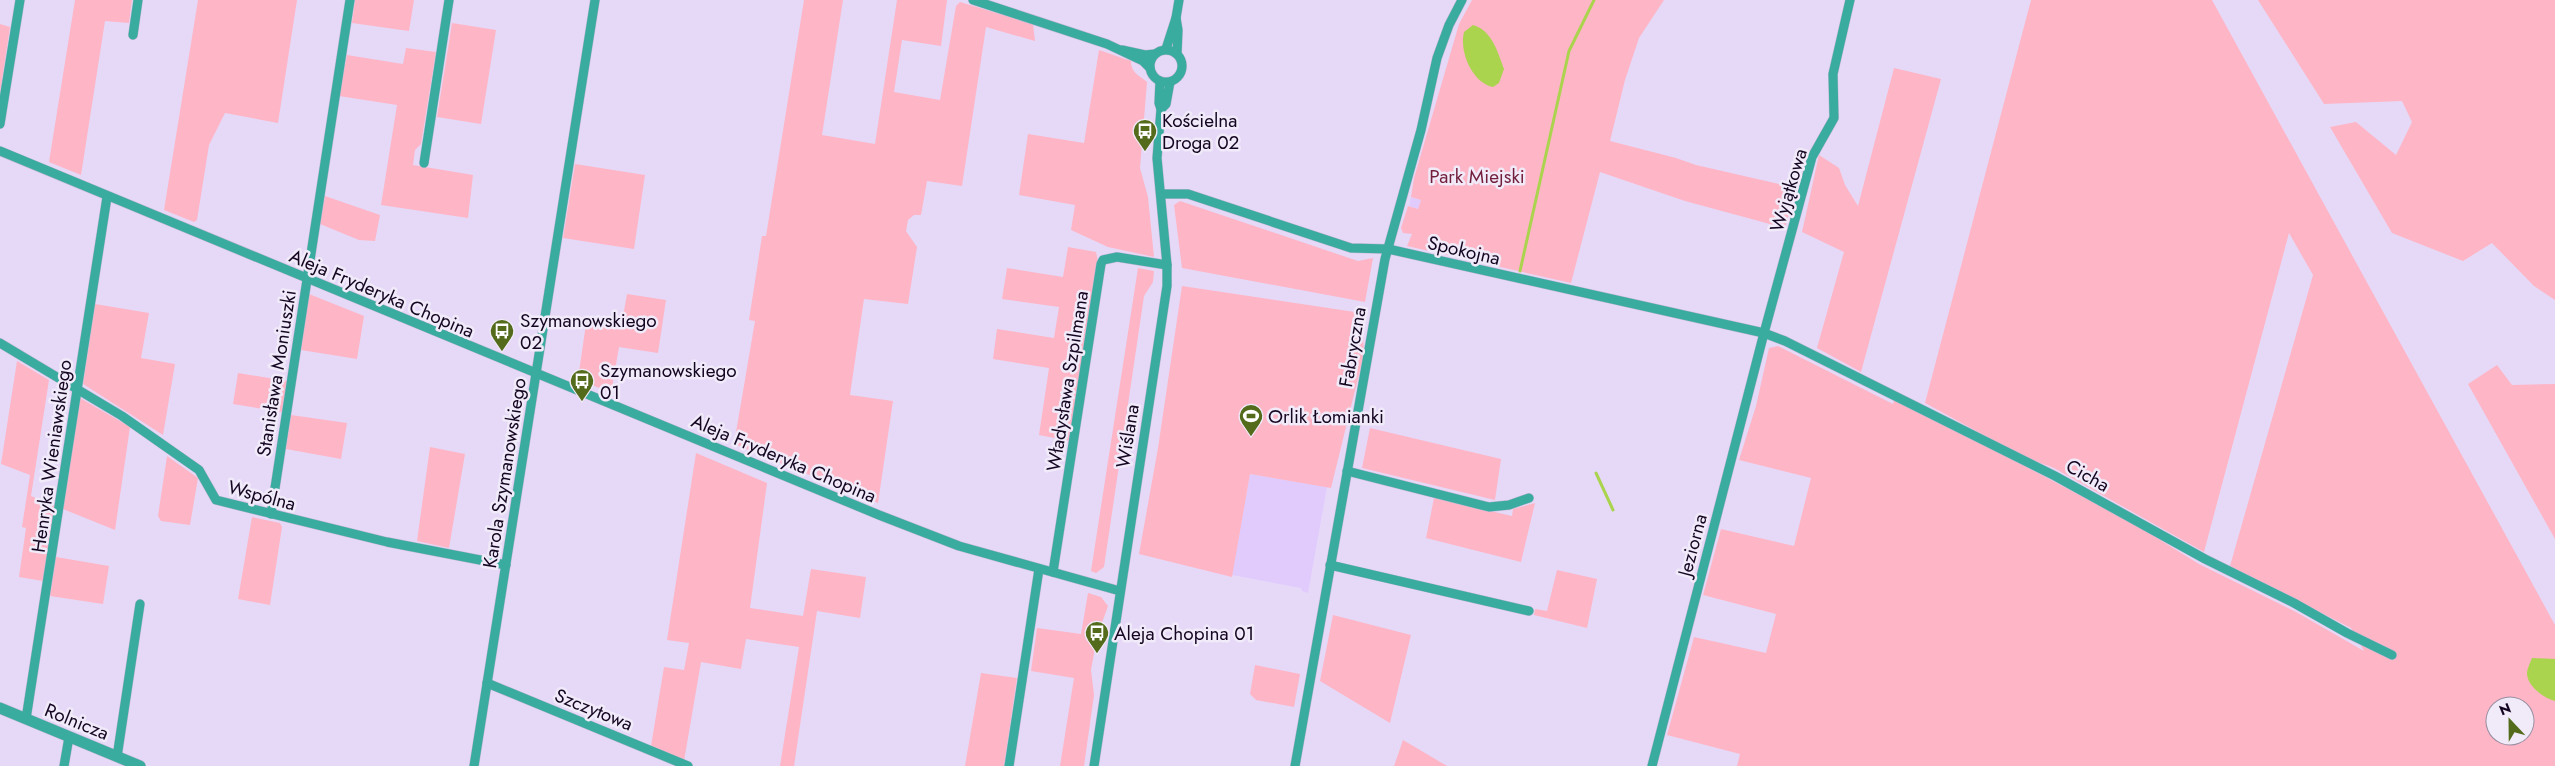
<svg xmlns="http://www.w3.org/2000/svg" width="2555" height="766" font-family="Jost,sans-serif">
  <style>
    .built { fill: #e1cbfd }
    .green { fill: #feb5c5; fill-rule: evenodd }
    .water { fill: #aad44e }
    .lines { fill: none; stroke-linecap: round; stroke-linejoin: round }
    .stream { stroke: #aad44e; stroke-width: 3 }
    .minor-casing { stroke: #c4b7d6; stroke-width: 10 }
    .tertiary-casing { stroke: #c4b7d6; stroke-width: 12 }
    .minor { stroke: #3aac9f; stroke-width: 9 }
    .tertiary { stroke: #3aac9f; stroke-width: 11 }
    .labels { text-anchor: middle; stroke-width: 5; stroke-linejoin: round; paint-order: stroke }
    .poi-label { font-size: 19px; fill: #140621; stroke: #f0eaf9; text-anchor: start }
    .park-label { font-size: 19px; fill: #721e3a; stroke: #f0eaf9 }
    .street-label { font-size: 19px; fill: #140621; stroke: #f0eaf9 }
  </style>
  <rect width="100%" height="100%" fill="#e6d9f8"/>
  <g class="built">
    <path d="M1411,197L1421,200L1418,209L1409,206Z"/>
    <path d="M1250,474L1327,487L1308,593L1302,591L1301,588L1232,575Z"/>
  </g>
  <g class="green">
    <path d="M75,0H132L129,23L105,21L81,175L49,162Z"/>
    <path d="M198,0H297L278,123L225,113L209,145L197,220L194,222L164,210Z"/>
    <path d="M355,0H414L409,31L352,23Z"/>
    <path d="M804,0H843L822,135L875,144L897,0H947L941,46L902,40L894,92L940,100L956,6L960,2L1033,24L1035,41L986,27L962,186L927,181L921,215H914L908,220L906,231L917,247L908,304L864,299L850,395L893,401L878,503L734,444L755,321L749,320L762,236H766Z"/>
    <path d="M1472,0H1664L1639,38L1625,80L1610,141L1676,158L1696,165L1796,188L1785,228L1685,201L1600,172L1571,283L1407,246L1412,234L1403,233L1401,228L1408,206L1418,209L1421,200L1411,197L1414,178L1459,24Z"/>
    <path d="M2031,0H2212L2555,625V766H1737L1740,754L1667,735L1694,637L1766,653L1776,614L1703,595L1721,529L1794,546L1811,478L1739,460L1756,406L1769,348L1778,346L1893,404L1894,399L1922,412L2131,522L2199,564L2296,612L2364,651L2351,628L2230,566L2313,275L2289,233L2204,552L2054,468L2022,456L1925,403ZM2495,706H2525V736H2495Z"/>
    <path d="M2258,0H2555V300L2534,286L2492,243L2463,261L2392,233L2330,127L2356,122L2396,155L2412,122L2402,101L2324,104Z"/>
    <path d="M452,23L496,30L481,124L437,117Z"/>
    <path d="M0,24L10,27L0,93Z"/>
    <path d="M406,48L436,52L421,144L415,150L413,165L473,175L468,218L381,205L397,105L339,96L347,55L403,64Z"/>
    <path d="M1099,50L1131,61C1131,73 1139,75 1147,82L1140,168L1148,197L1154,257L1108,247L1071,230L1075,205L1019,195L1028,134L1084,143Z"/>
    <path d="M1894,68L1941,79L1861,372L1817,348L1844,252L1802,232L1819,155L1839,168L1845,185L1858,206Z"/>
    <path d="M575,164L645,175L634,249L563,238Z"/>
    <path d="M325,196L380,215L375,241L359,240L320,224Z"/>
    <path d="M1180,201L1358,261L1373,258L1365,302L1182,268L1174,205Z"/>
    <path d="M1068,247L1096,252L1098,261L1070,441L1039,435L1049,368L993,359L997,329L1054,338L1059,307L1002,299L1007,268L1063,277Z"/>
    <path d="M1138,268L1154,271L1153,282L1144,296L1104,567L1096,573L1091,571Z"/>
    <path d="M1182,286L1355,312L1362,317L1364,354L1331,488L1250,474L1232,577L1139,554L1158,448Z"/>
    <path d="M309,294L364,316L357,359L301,350Z"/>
    <path d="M627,294L666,300L658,353L619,347L611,393L578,379L587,317L622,322Z"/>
    <path d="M95,304L149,313L141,358L175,364L163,435L83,384Z"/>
    <path d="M17,361L49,380L31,496L55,506L43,581L19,577L26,528L22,527L30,475L1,464Z"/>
    <path d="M2497,365L2512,385L2555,384V539L2468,384Z"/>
    <path d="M238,373L287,381L282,412L233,404Z"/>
    <path d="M80,398L130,427L115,530L63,509Z"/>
    <path d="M291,415L347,423L341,459L286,449Z"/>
    <path d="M1370,428L1501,459L1495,500L1362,468Z"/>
    <path d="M430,447L465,454L449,548L417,541Z"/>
    <path d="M696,453L767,483L750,608L803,616L811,569L866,577L860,618L817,611L794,766H780L799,647L746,639L741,669L701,662L684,761L651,746L664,667L684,670L689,643L667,640Z"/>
    <path d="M167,456L198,478L190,525L161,521L158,516Z"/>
    <path d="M1434,498L1512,516L1513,509L1535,503L1521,562L1426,538Z"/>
    <path d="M252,517L280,523L282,527L270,605L238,599Z"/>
    <path d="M56,557L109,566L103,604L50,596Z"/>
    <path d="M1557,570L1597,579L1587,628L1534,615L1535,609L1547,611Z"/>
    <path d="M1088,593L1101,597L1108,606L1097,637L1091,670L1094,695L1084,766H1060L1074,678L1031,671L1037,628L1081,634Z"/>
    <path d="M1333,615L1411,635L1390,723L1320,681Z"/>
    <path d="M1255,665L1300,674L1294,707L1256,700L1250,694Z"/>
    <path d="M981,673L1017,678L1004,766H965Z"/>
    <path d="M1403,740L1447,766H1394Z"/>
  </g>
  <g class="water">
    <path d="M1473,25C1492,30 1498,53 1504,69L1499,83L1493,87C1472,83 1459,51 1464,32Z"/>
    <path d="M2532,658L2555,659V701C2544,698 2528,687 2527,674C2527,669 2530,663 2532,658Z"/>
  </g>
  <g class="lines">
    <g class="stream">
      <path d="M1520,271L1569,51L1594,0"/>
      <path d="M1596,473L1613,510"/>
    </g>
    <g class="minor-casing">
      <g id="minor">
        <path d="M973,0L1107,44L1143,61L1150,68"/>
        <path d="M1176,18L1178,30L1177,54"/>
        <path d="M133,35L138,0"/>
        <path d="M1166,49L1176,18L1179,0"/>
        <circle cx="1166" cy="66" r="16"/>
        <path d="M1122,50L1145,55L1155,54"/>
        <path d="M1161,109L1166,104L1170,82"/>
        <path d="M0,124L20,0"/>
        <path d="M0,151L879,515L959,546L1120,591"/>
        <path d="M424,163L449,0"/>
        <path d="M1161,194H1188L1351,248L1388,249L1764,333L1785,341L2055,476L2205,559L2294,603L2347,633L2392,655"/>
        <path d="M0,343L122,416L199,470L216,500L387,542L506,565"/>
        <path d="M1347,471L1489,507L1509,505L1529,498"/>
        <path d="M271,514L350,0"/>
        <path d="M1330,565L1529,611"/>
        <path d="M1053,572L1101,264L1103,260L1117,257L1167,265"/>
        <path d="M487,683L688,766"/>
        <path d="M26,719L107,197"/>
        <path d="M117,757L140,604"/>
        <path d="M64,766L69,737"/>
        <path d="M474,766L595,0"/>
        <path d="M1009,766L1039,569"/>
        <path d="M1094,766L1167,286V265L1157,158L1161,109L1159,103L1160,81"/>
        <path d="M1295,766L1385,259L1421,130L1437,58L1449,25L1462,0"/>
        <path d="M1652,766L1764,333L1812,157L1834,118L1833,74L1850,0"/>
      </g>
    </g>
    <g class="tertiary-casing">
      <path id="tertiary" d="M0,708L140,766"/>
    </g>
    <use href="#minor" class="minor"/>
    <use href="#tertiary" class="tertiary"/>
  </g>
  <defs>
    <g id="bus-pin" transform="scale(1.25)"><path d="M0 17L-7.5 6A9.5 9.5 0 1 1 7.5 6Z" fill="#536b1b" stroke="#f0eaf9"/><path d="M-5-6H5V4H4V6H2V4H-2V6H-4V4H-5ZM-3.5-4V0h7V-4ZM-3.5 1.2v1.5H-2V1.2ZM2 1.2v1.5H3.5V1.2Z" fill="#fff"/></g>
    <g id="stadium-pin" transform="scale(1.25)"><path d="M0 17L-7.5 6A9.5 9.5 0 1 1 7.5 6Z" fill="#536b1b" stroke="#f0eaf9"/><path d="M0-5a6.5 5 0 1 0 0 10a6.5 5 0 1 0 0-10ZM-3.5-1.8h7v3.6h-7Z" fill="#fff"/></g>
  </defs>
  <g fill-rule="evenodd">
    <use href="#bus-pin" x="1145" y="131"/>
    <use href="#bus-pin" x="502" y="331"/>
    <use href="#bus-pin" x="582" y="381"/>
    <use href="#stadium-pin" x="1251" y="416"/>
    <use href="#bus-pin" x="1097" y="633"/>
  </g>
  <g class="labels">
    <g class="poi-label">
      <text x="1162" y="127">Kościelna<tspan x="1162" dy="22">Droga 02</tspan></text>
      <text x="520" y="327">Szymanowskiego<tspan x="520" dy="22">02</tspan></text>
      <text x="600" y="377">Szymanowskiego<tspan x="600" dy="22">01</tspan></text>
      <text x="1268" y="423">Orlik Łomianki</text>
      <text x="1114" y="640">Aleja Chopina 01</text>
    </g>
    <g class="park-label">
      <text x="1477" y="183">Park Miejski</text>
    </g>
    <g class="street-label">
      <text transform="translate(1788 190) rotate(-73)" y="7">Wyjątkowa</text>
      <text transform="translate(1464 250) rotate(13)" y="7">Spokojna</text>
      <text transform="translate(382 293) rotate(23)" y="7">Aleja Fryderyka Chopina</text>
      <text transform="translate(1352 347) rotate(-80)" y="7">Fabryczna</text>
      <text transform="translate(276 373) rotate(-81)" y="7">Stanisława Moniuszki</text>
      <text transform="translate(1067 381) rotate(-81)" y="7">Władysława Szpilmana</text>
      <text transform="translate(1127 436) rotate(-81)" y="7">Wiślana</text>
      <text transform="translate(51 456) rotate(-82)" y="7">Henryka Wieniawskiego</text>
      <text transform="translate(784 458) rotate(23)" y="7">Aleja Fryderyka Chopina</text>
      <text transform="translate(504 473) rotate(-81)" y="7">Karola Szymanowskiego</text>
      <text transform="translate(2088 475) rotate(29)" y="7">Cicha</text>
      <text transform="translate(262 495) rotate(15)" y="7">Wspólna</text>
      <text transform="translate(1692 545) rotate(-75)" y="7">Jeziorna</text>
      <text transform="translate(594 709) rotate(22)" y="7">Szczytowa</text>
      <text transform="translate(77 721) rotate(22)" y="7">Rolnicza</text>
    </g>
  </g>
  <g transform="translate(2510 721) rotate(338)"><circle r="24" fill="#f0eaf9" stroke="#988fa3"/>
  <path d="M0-4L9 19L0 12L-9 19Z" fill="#536b1b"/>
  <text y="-8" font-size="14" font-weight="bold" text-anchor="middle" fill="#140621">N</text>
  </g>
</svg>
